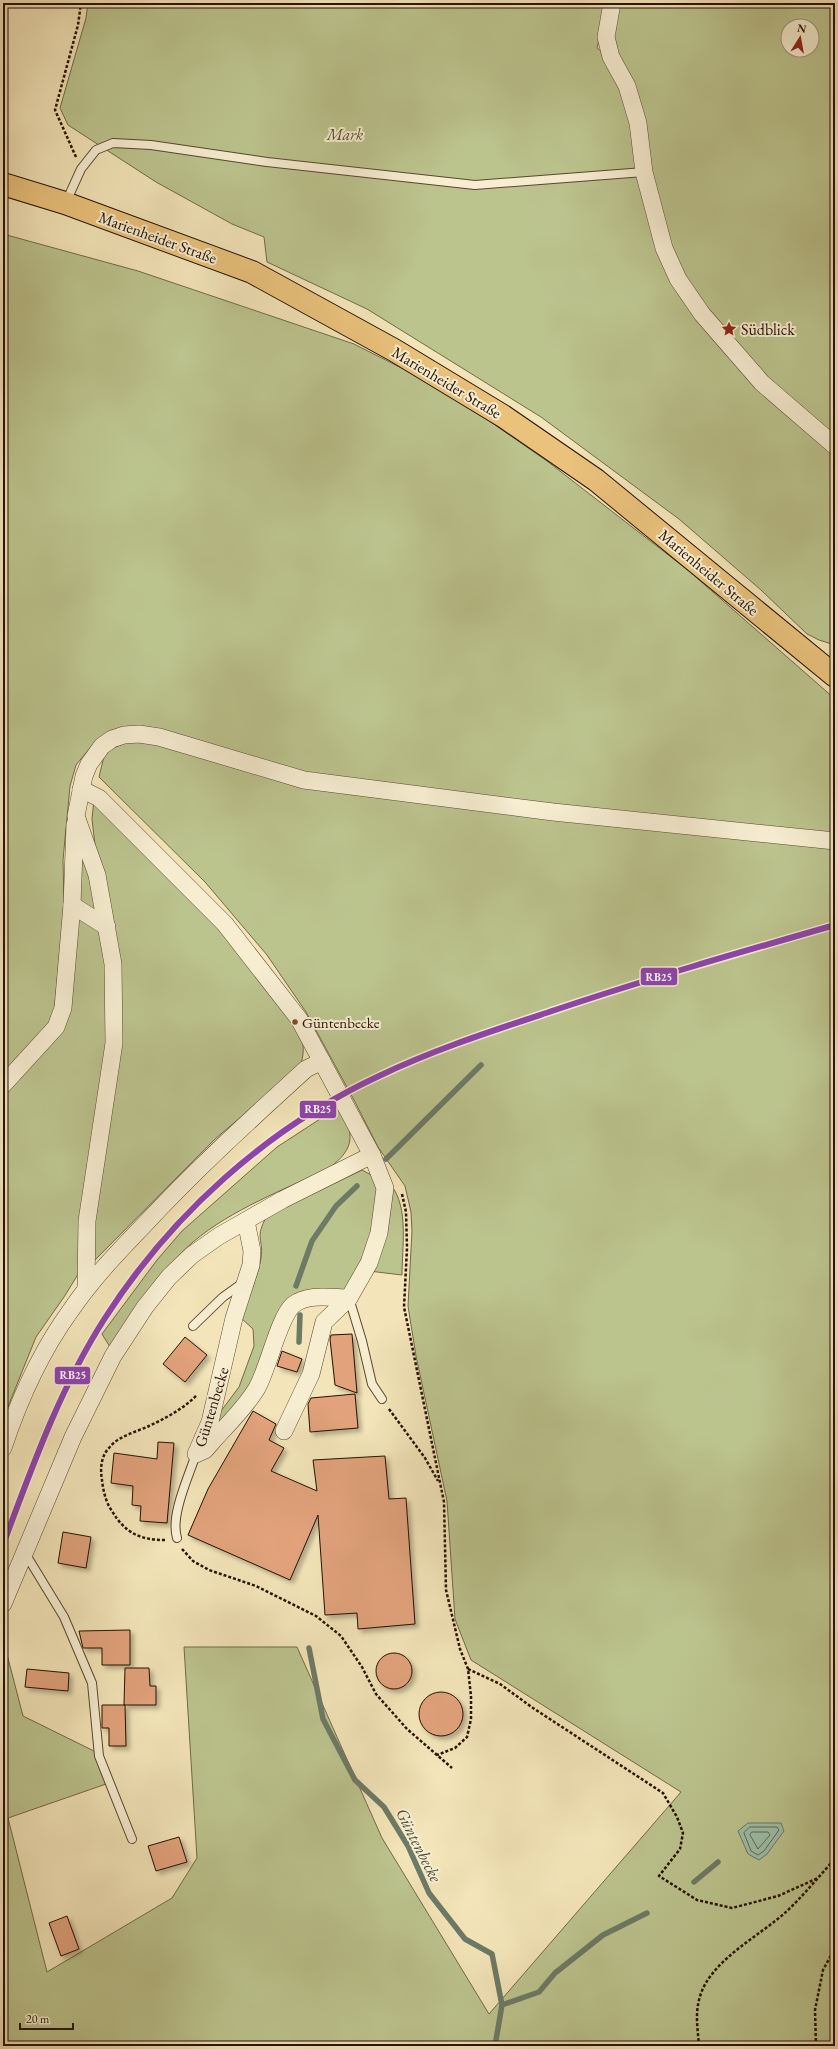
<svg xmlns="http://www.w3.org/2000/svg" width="838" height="2049" font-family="'EB Garamond',serif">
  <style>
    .green { fill: #bcc48e; stroke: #716a47; fill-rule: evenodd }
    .water { fill: #9dc0aa; stroke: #6d7a66 }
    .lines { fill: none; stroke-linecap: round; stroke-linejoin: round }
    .shore { stroke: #626855; stroke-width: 1 }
    .stream { stroke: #6d7a66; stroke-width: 5.5 }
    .building { fill: #e1a27b; stroke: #261100; filter: url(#shadow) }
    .lane-casing { stroke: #59462e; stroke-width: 10 }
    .street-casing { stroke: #59462e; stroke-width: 18 }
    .primary-casing { stroke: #261100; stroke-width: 24 }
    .path { stroke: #261100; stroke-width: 2.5; stroke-dasharray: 3 2; stroke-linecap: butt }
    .lane { stroke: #f7eed2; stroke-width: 8 }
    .street { stroke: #f7eed2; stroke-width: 17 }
    .primary { stroke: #eac27c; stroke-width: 22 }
    .rail-1-casing { stroke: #f7eed2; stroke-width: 9 }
    .rail-1 { stroke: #8e44ad; stroke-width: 6 }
    .bus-dot { fill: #7a4b2a; stroke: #f7eed2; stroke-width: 1.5 }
    .labels { text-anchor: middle; stroke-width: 4; stroke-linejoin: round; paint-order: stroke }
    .bus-label { font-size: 15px; fill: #261100; stroke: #f7eed2; text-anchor: start }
    .park-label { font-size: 16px; font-style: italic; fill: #5a5032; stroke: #f7eed2 }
    .street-label { font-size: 16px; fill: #261100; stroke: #f7eed2 }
    .poi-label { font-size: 16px; fill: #261100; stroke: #f7eed2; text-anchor: start }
    .water-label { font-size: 17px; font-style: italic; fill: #504e3c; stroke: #f7eed2 }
    .line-badge { stroke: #f7eed2; stroke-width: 1.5 }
    .badge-label { font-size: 11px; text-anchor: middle; font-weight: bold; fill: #fff }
  </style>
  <defs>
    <filter id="shadow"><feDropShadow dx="3.5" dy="3.5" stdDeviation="2" flood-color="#0004"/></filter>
  </defs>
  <rect width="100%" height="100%" fill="#f3e5b9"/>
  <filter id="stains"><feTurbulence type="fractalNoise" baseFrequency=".005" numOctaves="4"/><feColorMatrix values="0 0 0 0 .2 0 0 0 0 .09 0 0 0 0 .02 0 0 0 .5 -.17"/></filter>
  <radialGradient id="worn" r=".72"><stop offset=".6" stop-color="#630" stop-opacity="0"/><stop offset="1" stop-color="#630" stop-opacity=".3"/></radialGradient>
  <g class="green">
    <path d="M88,3H608L597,48L618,65L608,56L619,3H835V440L767,380L691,300L835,452V645L819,640L807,634L761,590L679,519L541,417L367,309L267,262L264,237L232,224L156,182L68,125L60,108L86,18ZM788,26H812V50H788Z"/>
    <path d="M3,234L138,271L354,344L443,389L547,461L689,571L835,699V836L306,776L187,741L94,743L76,765L70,786L63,860L64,905L53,1026L3,1075Z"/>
    <path d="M133,739L181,747L301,783L835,846V2046H3V1639L23,1716L98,1753L109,1783L8,1818L47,1972L172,1898L197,1858L184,1647H297L382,1838L489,2014L681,1792L471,1660L455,1619L447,1501L416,1356L408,1306L412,1231L411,1212L405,1186L378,1147L354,1100L306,1012L267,955L205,882L99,777L105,752Z"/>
    <path d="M94,799C156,861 219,921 271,992C280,1005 292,1018 299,1032C305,1043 304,1056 300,1067L215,1139L92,1263L91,1221L118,1043L92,819Z"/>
    <path d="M82,843L108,964L110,1042L83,1254L77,1276L64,1297L36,1337L3,1419V1090L59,1029Z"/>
    <path d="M340,1106C354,1134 356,1148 329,1168C284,1190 232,1209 193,1242C162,1269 135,1314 110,1347L102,1334L157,1260L182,1231L277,1147Z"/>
    <path d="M362,1170L375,1177L380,1194L373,1233L349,1287L344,1292L301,1295L257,1377L217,1430L218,1415L239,1387L254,1346L253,1329L241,1318C246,1302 259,1274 261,1258C264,1239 254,1238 267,1216Z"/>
    <path d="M391,1185C409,1208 402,1247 402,1275L369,1271Z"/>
  </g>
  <path class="water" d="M748,1823H781L784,1831L767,1854L759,1860L748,1854L738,1831Z"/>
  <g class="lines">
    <g class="shore">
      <path d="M750,1827H777L779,1830L764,1851L758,1855L751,1851L744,1833Z"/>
      <path d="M752,1832H768L770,1835L758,1849L750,1835Z"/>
    </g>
    <g class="stream">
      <path d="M386,1159L481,1065"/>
      <path d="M296,1286L312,1241L336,1206L357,1186"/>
      <path d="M299,1342L300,1315"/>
      <path d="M309,1648L323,1719L355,1780L384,1807L408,1846L429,1893L465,1939L492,1954L502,2005L495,2046"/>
      <path d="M694,1882L718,1862"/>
      <path d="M502,2005L539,1992L555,1973L603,1935L647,1913"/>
    </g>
  </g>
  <g class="building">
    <path d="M352,1334L357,1393L335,1385L330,1339L331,1335Z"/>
    <path d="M185,1337L207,1355L185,1382L163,1364Z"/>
    <path d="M282,1351L302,1359L297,1372L277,1366Z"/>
    <path d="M355,1394L358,1428L310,1432L308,1404L311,1398Z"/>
    <path d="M253,1411L276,1424L269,1440L284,1448L271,1471L317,1491L313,1460L385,1456L389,1499L406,1498L415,1624L358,1629L357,1613L325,1615L318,1515L290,1580L188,1535L208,1489Z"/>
    <path d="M158,1442L174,1443L167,1523L140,1521L141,1506L132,1505L133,1486L111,1483L114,1453L157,1459Z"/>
    <path d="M63,1532L91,1537L86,1568L58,1563Z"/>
    <path d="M130,1630V1665H102V1648H83L79,1631Z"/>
    <circle cx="394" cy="1671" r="18"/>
    <path d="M125,1668H149L150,1686H156V1705H124Z"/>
    <path d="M27,1669L69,1673L68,1691L25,1687Z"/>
    <circle cx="441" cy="1714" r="22"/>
    <path d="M102,1705H125L126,1746H109V1728H102Z"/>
    <path d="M179,1837L187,1862L156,1871L148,1846Z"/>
    <path d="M67,1916L79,1949L61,1956L49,1923Z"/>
  </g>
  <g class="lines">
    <g class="lane-casing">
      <g id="lane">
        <path d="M66,202L81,169L96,150L113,143L151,145L267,162L475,185L644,172"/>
        <path d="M349,1298L362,1341L372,1384L382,1399"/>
        <path d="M193,1326L223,1297L244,1282"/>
        <path d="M177,1538C170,1515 189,1476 196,1454"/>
        <path d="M25,1553L64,1617L92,1683L99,1756L132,1839"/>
      </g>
    </g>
    <g class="street-casing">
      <g id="street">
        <path d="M612,3L606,37L611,57L627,86L638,123L644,172L664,248L678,279L702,314L762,383L835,446"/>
        <path d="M81,789L99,798L225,924L299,1019L372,1155L385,1188L379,1233L369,1263L349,1298L324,1322L311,1374L284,1431"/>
        <path d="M72,905L107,927"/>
        <path d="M3,1085L56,1027L63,1008L72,905L75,824"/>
        <path d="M246,1221L252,1251L251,1265L234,1318L210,1422L196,1454L205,1450L212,1442C227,1425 246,1407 257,1388C268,1369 279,1317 293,1305C308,1293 332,1298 349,1298"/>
        <path d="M86,1289L87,1221L114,1043L113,964L97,875L76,816L84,776L89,764L102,746L112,739L124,735L139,734L159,737L304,780L553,812L835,841"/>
        <path d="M3,1448C19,1400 41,1351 71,1310C92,1279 118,1252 144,1225C195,1170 250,1120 306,1069L322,1061"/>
        <path d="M3,1604L73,1437L113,1356L145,1307L169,1277L192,1255L219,1236L282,1200L372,1155"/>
      </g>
    </g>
    <g class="primary-casing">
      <path id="primary" d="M3,184L65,203L252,272L394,350L503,416L596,480L835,676"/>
    </g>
    <g class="path">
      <path d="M76,157L55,110L78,25L81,3"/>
      <path d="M402,1194L406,1212L407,1248L404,1307L444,1502L446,1590L460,1649L468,1669L471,1696V1719L467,1737L455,1748L437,1755"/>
      <path d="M389,1409L425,1458L438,1481"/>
      <path d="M165,1540C140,1540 125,1533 112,1511C106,1503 103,1490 102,1480C100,1469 101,1456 109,1448C118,1436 136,1432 149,1426C166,1418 183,1409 197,1395"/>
      <path d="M182,1549L193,1561L209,1570L256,1586L316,1616L341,1636L362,1667L376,1694L407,1729L452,1768"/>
      <path d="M468,1669L500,1684L533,1708L663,1793L677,1817L683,1833L680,1849L659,1876L697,1900L732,1908L778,1896L818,1878"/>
      <path d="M699,2046C698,2031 695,2016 699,2000C708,1961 759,1937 787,1911C804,1895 819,1876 835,1859"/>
      <path d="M816,2046L815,2010L823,1970L835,1948"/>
    </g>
    <use href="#lane" class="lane"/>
    <use href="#street" class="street"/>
    <use href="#primary" class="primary"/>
    <g class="rail-1-casing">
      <path id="rail-1" d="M3,1545C32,1467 60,1388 105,1318C171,1215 267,1128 379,1076C435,1049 495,1030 555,1010C647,979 741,952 835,925"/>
    </g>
    <use href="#rail-1" class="rail-1"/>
  </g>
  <defs>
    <g id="sight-bare" transform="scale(1.2)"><path d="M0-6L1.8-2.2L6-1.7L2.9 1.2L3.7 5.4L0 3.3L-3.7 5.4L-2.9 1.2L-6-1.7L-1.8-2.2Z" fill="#8f2418" stroke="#f7eed2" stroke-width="2.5" paint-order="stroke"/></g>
  </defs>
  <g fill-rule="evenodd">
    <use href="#sight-bare" x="729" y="329"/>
  </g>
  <circle class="bus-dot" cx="295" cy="1022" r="3.5"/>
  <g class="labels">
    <g class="bus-label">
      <text x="302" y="1028">Güntenbecke</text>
    </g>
    <g class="park-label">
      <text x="345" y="140">Mark</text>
    </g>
    <g class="street-label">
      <text transform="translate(158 237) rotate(20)" y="6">Marienheider Straße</text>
      <text transform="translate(447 382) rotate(31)" y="6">Marienheider Straße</text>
      <text transform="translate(709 572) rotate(40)" y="6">Marienheider Straße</text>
      <text transform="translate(211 1407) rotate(-73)" y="6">Güntenbecke</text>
    </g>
    <g class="poi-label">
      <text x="741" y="335">Südblick</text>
    </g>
    <g class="water-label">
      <text transform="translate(419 1845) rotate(63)" y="6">Güntenbecke</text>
    </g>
  </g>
  <g class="line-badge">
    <rect x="640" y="967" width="38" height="19" rx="4" fill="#8e44ad"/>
    <rect x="299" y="1100" width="38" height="19" rx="4" fill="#8e44ad"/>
    <rect x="54" y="1366" width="37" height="19" rx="4" fill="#8e44ad"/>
  </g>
  <g class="badge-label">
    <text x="659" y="981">RB25</text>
    <text x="318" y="1113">RB25</text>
    <text x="73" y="1379">RB25</text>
  </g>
  <rect width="838" height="2049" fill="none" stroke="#f3e5b9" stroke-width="16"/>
  <rect x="4" y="4" width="830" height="2041" fill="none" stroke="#261100" stroke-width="2"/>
  <rect x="8" y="8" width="822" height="2033" fill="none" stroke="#261100"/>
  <g transform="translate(800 38) rotate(11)"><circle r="19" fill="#f7eed2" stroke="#a3967e"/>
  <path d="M0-3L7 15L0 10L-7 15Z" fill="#8f2418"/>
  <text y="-6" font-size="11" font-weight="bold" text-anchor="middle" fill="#261100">N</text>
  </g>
  <path d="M20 2023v6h53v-6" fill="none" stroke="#261100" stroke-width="2"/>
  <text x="26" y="2023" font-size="12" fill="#261100" stroke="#f7eed2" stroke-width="3" paint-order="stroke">20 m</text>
  <rect width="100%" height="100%" filter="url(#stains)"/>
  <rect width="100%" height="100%" fill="url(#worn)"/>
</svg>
